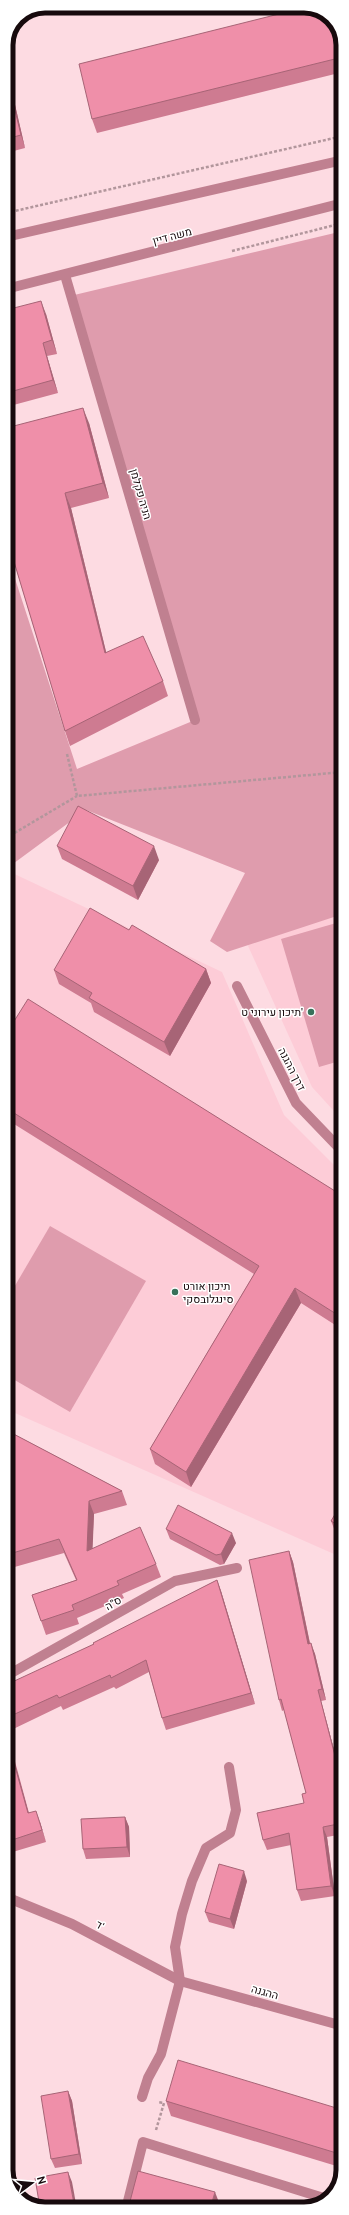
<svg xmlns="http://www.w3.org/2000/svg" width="349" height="2215" font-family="Cabin,Heebo,sans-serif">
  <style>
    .built { fill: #fdccd7 }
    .green { fill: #df9cad }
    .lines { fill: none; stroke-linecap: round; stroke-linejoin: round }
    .path { stroke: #b2969c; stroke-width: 2.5; stroke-dasharray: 3 2; stroke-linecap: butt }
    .minor { stroke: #c08090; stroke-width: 10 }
    .wall { fill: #ce7b91 }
    .shaded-wall { fill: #a76476 }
    .building { fill: #ef8fa9; stroke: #a76476 }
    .poi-dot { fill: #37715a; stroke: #fff; stroke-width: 1.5 }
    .labels { text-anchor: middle; stroke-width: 3; stroke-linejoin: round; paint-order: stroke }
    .street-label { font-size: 11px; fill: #170a0d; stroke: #fff }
    .poi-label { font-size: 11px; fill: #170a0d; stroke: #fff; text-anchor: end }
    .rim { fill: none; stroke: #170a0d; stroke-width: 5 }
  </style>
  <rect width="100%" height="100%" fill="#fddbe2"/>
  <g class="built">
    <path d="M6,870L222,972L284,1115L343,1174V1558L6,1409Z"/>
    <path d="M343,910V1121L312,1087L244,937Z"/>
  </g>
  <g class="green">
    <path d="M343,231V914L227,952L210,941L245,873L86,810L6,869V551L77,769L195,720L70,296Z"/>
    <path d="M343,921V1060L319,1067L281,939Z"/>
    <path d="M50,1226L146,1281L70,1412L6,1375V1301Z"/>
  </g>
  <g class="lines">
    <g class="path">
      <path d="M6,213L343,136"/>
      <path d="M232,251L343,223"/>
      <path d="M67,754L77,796L343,772"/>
      <path d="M6,838L77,796"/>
      <path d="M156,2130L164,2103L158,2102"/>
    </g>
    <g class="minor">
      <path d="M6,237L343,160"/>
      <path d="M65,275L195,720"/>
      <path d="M6,289L343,203"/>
      <path d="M237,986L296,1103L343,1152"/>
      <path d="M6,1676L175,1581L237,1568"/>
      <path d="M6,1897L72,1924L180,1981L343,2026"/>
      <path d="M142,2097L148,2078L161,2054L180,1981L175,1947L182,1914L192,1881L206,1848L230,1833L236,1810L229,1767"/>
      <path d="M126,2209L143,2142L327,2199"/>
    </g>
  </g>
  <g class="wall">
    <path d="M343,40V72L97,133L92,119Z"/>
    <path d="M6,66L25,148L6,153Z"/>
    <path d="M6,310L46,314L57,354L47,356L58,393L6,407Z"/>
    <path d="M89,423L109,498L71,508L106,652L163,681L168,696L70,746L65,731L6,535Z"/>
    <path d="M57,846L159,860L138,900L62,859Z"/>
    <path d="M129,930L206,969L211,983L170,1056L94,1012L91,1003L59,984L54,970Z"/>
    <path d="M6,1034L343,1196V1330L301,1303L191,1487L155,1464L150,1449L254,1274L6,1119Z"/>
    <path d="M6,1430L122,1491L127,1505L94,1514L92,1548L156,1564L161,1577L122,1594L124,1598L77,1618L79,1624L46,1635L32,1595L76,1580L64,1553L11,1568L6,1555Z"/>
    <path d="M343,1501V1540L337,1536L331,1521Z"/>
    <path d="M166,1529L236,1543L224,1564L220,1565L170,1539Z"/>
    <path d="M289,1551L293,1562L310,1643L315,1654L326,1700L321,1701L343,1783V1834L327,1837L335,1896L301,1901L297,1890L291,1845L267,1850L263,1840L304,1803L306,1793L284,1710L282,1711L279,1700Z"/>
    <path d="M217,1580L221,1591L255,1704L166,1730L162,1718L149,1672L116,1689L114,1687L63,1710L61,1706L7,1732L29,1813L40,1822L46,1842L6,1854V1688L94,1644Z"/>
    <path d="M125,1817L129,1827L130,1857L86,1859L83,1849Z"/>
    <path d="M247,1881L234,1929L209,1922L205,1912Z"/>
    <path d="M68,2091L72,2101L82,2164L55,2168L51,2159Z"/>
    <path d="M166,2101L343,2110V2168L171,2116Z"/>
  </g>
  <g class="shaded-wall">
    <path d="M6,66L25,148L21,135L6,73Z"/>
    <path d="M41,301L46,314L57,354L52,340Z"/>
    <path d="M43,343L47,356L58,393L53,380Z"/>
    <path d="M83,408L89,423L109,498L103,483Z"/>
    <path d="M65,493L71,508L110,668L105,653Z"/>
    <path d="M154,846L159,860L138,900L133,886Z"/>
    <path d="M206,969L211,983L170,1056L164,1042Z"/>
    <path d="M295,1288L301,1303L191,1487L186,1472Z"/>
    <path d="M343,1314V1322L341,1317Z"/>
    <path d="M89,1501L94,1514L92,1564L87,1551Z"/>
    <path d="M232,1533L236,1543L224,1564L221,1554Z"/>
    <path d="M289,1551L293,1562L312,1654L308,1644Z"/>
    <path d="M217,1580L221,1591L255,1704L251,1693Z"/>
    <path d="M311,1643L315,1654L326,1700L322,1689Z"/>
    <path d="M318,1690L321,1701L343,1783V1787Z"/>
    <path d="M6,1731L32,1825L28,1813L6,1734Z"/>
    <path d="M36,1811L40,1822L46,1842L42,1830Z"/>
    <path d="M125,1817L129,1827L130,1857L127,1847Z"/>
    <path d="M323,1827L327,1837L335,1896L331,1886Z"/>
    <path d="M244,1871L247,1881L234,1929L230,1919Z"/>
    <path d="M68,2091L72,2101L82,2164L79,2154Z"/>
    <path d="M68,2172L72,2182L77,2209H75Z"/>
    <path d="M215,2192L220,2205L219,2209H210Z"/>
  </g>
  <g class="building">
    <path d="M281,6H309L332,18L343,40V57L92,119L79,64L283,13Z"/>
    <path d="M6,73L21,135L6,139Z"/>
    <path d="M41,301L52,340L43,343L53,380L6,393V310Z"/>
    <path d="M83,408L103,483L65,493L105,653L143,636L163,681L65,731L6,535V428Z"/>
    <path d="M78,806L154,846L133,886L57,846Z"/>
    <path d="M90,908L129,930L132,925L206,969L164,1042L89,998L92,993L54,970Z"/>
    <path d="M28,999L343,1196V1314L341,1317L295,1288L186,1472L150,1449L259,1266L6,1108V1034Z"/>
    <path d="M6,1430L122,1491L89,1501L87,1551L140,1527L156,1564L117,1581L119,1585L72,1605L74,1610L41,1621L32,1595L77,1580L59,1539L6,1555Z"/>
    <path d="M343,1501V1528L331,1521Z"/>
    <path d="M178,1505L232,1533L221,1554L216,1555L166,1529Z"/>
    <path d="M289,1551L308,1644L311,1643L322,1689L318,1690L343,1787V1823L323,1827L331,1886L297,1890L289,1833L263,1840L257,1813L304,1803L302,1794L306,1793L281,1699L279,1700L249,1560Z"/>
    <path d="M217,1580L251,1693L162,1718L146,1660L111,1678L110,1675L59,1698L57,1695L6,1718V1688L11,1686L10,1683L94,1644L93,1643Z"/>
    <path d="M6,1734L28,1813L36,1811L42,1830L6,1842Z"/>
    <path d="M125,1817L127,1847L83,1849L81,1819Z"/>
    <path d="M219,1864L244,1871L230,1919L205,1912Z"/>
    <path d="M178,2060L343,2110V2155L166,2101Z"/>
    <path d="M68,2091L79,2154L51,2159L41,2096Z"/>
    <path d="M138,2171L215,2192L210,2209H128Z"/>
    <path d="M68,2172L75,2209L40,2208L35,2178Z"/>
  </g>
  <g class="poi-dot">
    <circle cx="311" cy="1012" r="4"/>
    <circle cx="175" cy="1292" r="4"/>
  </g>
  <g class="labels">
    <g class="street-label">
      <text transform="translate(172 236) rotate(-15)" y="4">משה דיין</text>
      <text transform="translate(141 494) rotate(74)" y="4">הניה פקלמן</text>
      <text transform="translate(292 1069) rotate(63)" y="4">דרך ההגנה</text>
      <text transform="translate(113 1603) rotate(-30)" y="4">ס"ה</text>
      <text transform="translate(100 1925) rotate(28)" y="4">ד'</text>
      <text transform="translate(265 1992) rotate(16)" y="4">ההגנה</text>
    </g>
    <g class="poi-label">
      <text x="303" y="1016">תיכון עירוני ט'</text>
      <text x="183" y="1290" text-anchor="start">תיכון אורט<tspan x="183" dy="13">סינגלובסקי</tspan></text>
    </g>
  </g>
  <path d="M0 0H349V2215H0ZM45 13H304A32 32 0 0 1 336 45V2170A32 32 0 0 1 304 2202H45A32 32 0 0 1 13 2170V45A32 32 0 0 1 45 13Z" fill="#fff" fill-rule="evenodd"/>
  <path class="rim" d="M45 13H304A32 32 0 0 1 336 45V2170A32 32 0 0 1 304 2202H45A32 32 0 0 1 13 2170V45A32 32 0 0 1 45 13Z"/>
  <g transform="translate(32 2183) rotate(74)" stroke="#ffffff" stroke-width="3" paint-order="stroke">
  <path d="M0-3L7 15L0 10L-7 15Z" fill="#170a0d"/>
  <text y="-6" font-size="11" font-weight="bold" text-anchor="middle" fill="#170a0d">N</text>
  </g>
</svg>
